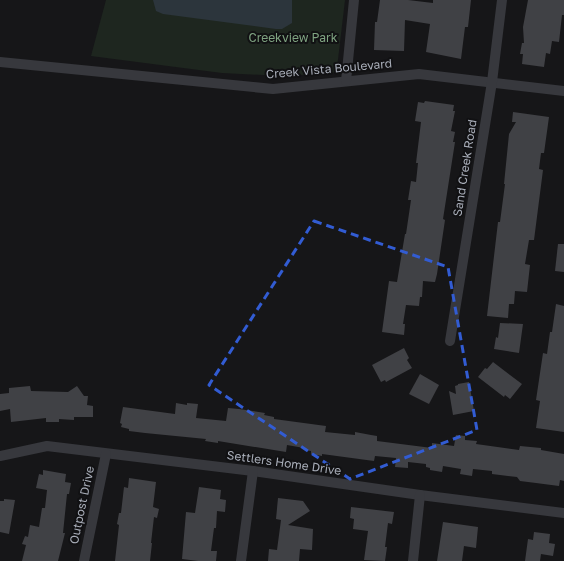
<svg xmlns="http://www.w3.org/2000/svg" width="564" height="561" font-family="'Golos Text',sans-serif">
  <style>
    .green { fill: #1e261f }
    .water { fill: #2c353c }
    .building { fill: #404145 }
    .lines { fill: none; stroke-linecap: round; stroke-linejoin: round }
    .street { stroke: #37383d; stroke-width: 10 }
    .marked { fill: none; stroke: #325cd3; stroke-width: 3; stroke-dasharray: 8 5; stroke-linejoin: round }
    .labels { text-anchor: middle; stroke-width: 4; stroke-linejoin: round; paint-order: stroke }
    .park-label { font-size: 12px; fill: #7fa381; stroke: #111113 }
    .street-label { font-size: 12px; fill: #a8adb8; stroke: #111113 }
  </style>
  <rect width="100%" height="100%" fill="#161618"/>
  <path class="green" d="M106,0H345L337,68L333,73L282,76L222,73L91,56Z"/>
  <path class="water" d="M153,0H292V23L282,29H276L163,14L156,11Z"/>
  <g class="building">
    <path d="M380,0H408L433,3V0H471L468,27H465L461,59L426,52L430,24L405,20L404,51L374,50L375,22H377Z"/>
    <path d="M528,0H564V15H562L559,42L552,41L550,54L546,53L544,67L522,64L523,54H520L522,43H524L523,27Z"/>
    <path d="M425,101L454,105L453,111H455L451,131L455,132L453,142H455L443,219L445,220L437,274L435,282H434L423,281L422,297H420L419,306L406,305L403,324H405L404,335L382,332L389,281L397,282L405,234H406L411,200H408L411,181L416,182L418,163H416L421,122L415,121L418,102L424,103Z"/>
    <path d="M513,112L549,117L544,153H541L539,169L543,170L534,240H529L525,264L530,265L527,292L515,291L514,304H509L508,318L487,316L498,222H500L505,184H504L509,134L516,122H512Z"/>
    <path d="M558,244H564V272L555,271Z"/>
    <path d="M556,304L564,306V432L536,428L540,401L536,400L543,353L547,354L550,332H552Z"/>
    <path d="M500,323L523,324L519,353L494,349L496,337L498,338Z"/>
    <path d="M404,348L409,358L407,360L412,368L386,382L385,380L381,382L372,365Z"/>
    <path d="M493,362L522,384L510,399L505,395L504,397L478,377L485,368L487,369Z"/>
    <path d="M420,374L439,385L429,404L409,394Z"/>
    <path d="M469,382L474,411L453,415L449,391L456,394L455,386L458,385V384Z"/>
    <path d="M30,386L31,391L68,392L77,386L84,396H88L87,405L93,406V417H74V420L59,419V422H46V418L11,422L10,409L0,411V394L9,393V388Z"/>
    <path d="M176,403L187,405V403L198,404L196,418L226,421L228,408L239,409L265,413L264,415L274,417V419L326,426L325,432L355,435V432L371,435L377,436V441L432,448V443L454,446L456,435L465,436V440L477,441L476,444L519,450L520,446L541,448V450L564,454V481L560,480L559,486L536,483L520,481L517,477L492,474V471L473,469L472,476L460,474L461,469L443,466L442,472L430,470V468L426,467V464L408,462V468L395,467L396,458L375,456L374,461L322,454V456L311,454V451L304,450V448L287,445L286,452L218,441V443L205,441L206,439L145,433L129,431V429L121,427L122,424L120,423L123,407L175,414Z"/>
    <path d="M43,470L66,474L65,482L71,483L69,494H67L63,533H65L58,561H22L26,545L22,544L25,536L28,537L30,525L39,527L42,508H45L47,490L36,488L39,474L43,475Z"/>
    <path d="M129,478L156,482L153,507L159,509L157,518L154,517L151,543H152L150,561H115L119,525L117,524L119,513H121L124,487L128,488Z"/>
    <path d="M199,487L221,490L220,499L226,500L225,512L217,511L216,528H214L211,551H217L216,561H198L182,559L186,512L195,513Z"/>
    <path d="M278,498L303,501L310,511L288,525L313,529L312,550L300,549L299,561H268L269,549L277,550L281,520L276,519Z"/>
    <path d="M4,499L15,500L9,534L0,532V501H4Z"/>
    <path d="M351,507L394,512L392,524L388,523L385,547H387L385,561L364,560L368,531L353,529L354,519L350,518Z"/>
    <path d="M443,522L478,527L476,548L464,546L462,561H437Z"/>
    <path d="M534,532L550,534L549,543L555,544L553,556L541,554L540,561H525L528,539L533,540Z"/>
  </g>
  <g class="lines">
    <g class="street">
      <path d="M0,62L273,89L419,74L564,91"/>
      <path d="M346,81L354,0"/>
      <path d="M450,341L492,82L502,0"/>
      <path d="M0,456L47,446L253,471L420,495L564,513"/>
      <path d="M84,561L106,454"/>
      <path d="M241,561L253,471"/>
      <path d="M413,561L420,495"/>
    </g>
  </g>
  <path class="marked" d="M314,221L448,267L477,430L350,479L209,385Z"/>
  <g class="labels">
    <g class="park-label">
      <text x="293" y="42">Creekview Park</text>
    </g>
    <g class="street-label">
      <text transform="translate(329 69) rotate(-5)" y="4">Creek Vista Boulevard</text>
      <text transform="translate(465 168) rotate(-81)" y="4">Sand Creek Road</text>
      <text transform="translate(284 463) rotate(8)" y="4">Settlers Home Drive</text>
      <text transform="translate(82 505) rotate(-78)" y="4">Outpost Drive</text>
    </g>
  </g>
</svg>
